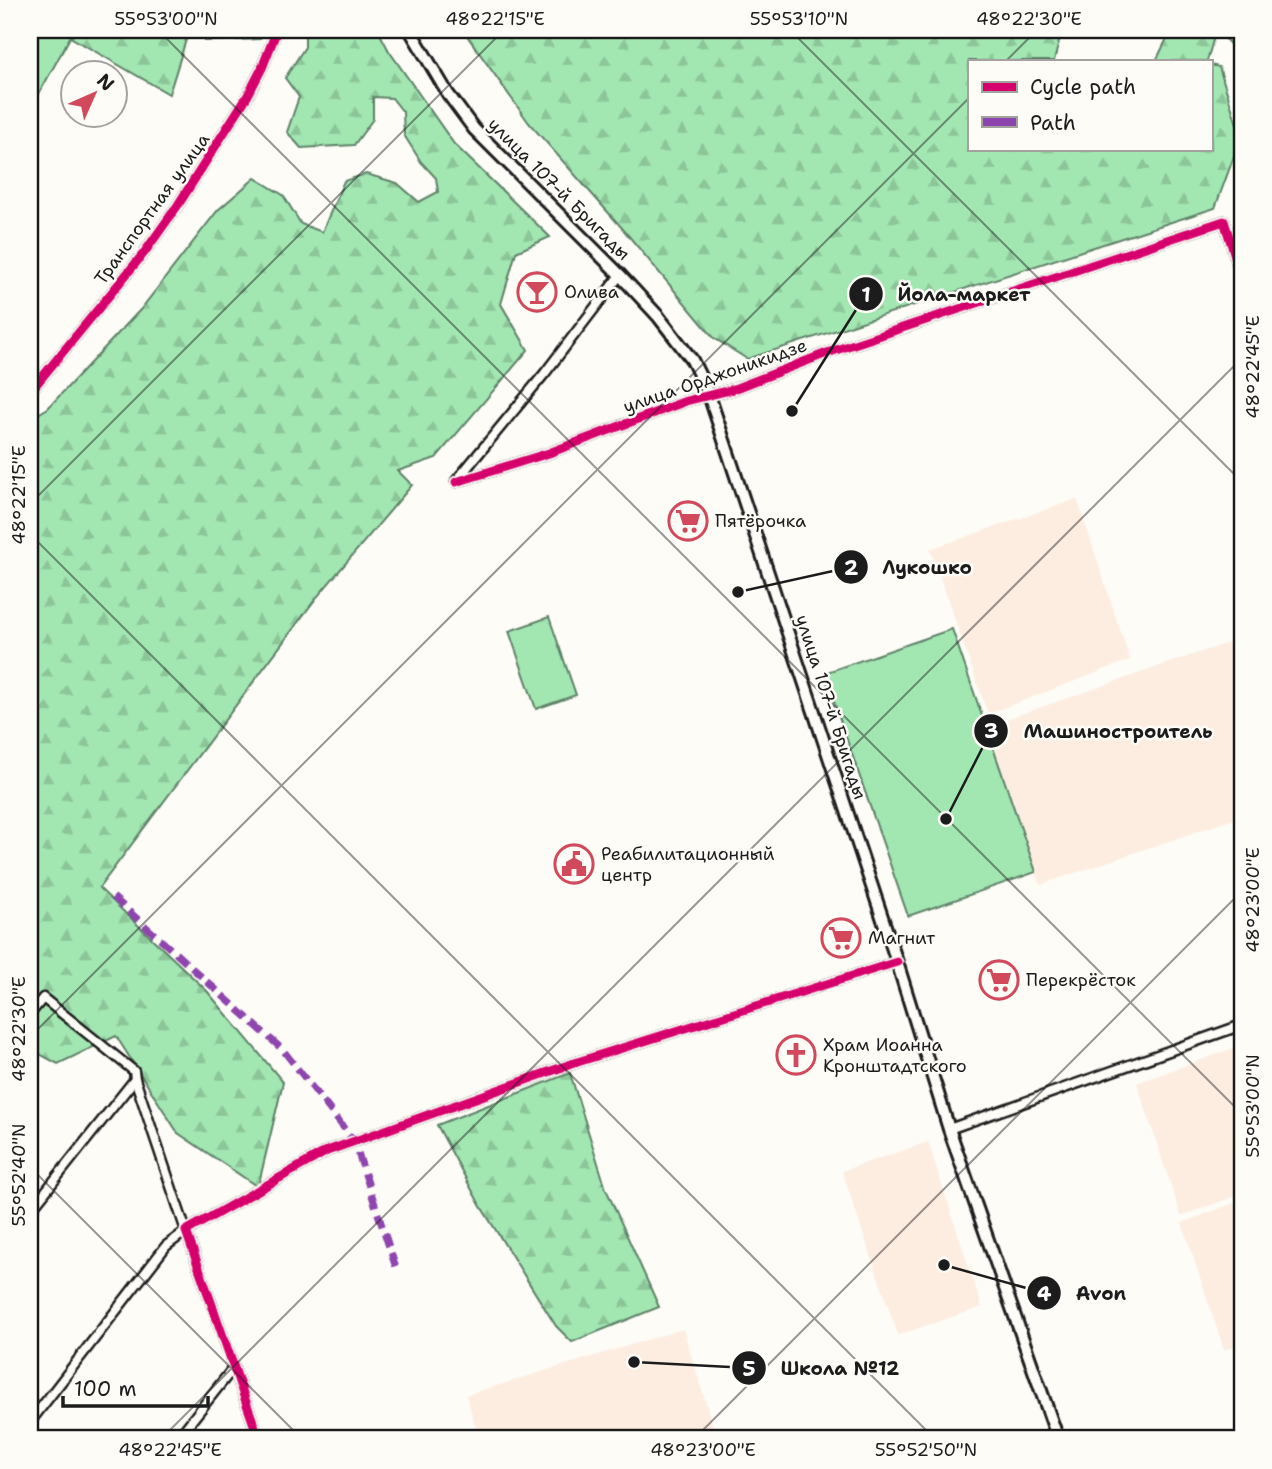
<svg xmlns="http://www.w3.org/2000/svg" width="1272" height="1469" font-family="'Shantell Sans',sans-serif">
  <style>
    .built { fill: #fdede0 }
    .forest { fill: url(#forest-firs); stroke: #5f8167; stroke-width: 2 }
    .green { fill: #a2e6b2; stroke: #5f8167; stroke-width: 2 }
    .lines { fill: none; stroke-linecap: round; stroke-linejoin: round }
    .street-casing { stroke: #1c1c1c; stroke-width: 13 }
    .secondary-casing { stroke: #1c1c1c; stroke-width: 16 }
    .street { stroke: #fdfcf7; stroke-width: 8 }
    .secondary { stroke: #fdfcf7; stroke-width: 10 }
    .quiet { stroke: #8e44ad; stroke-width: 7; stroke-dasharray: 14 7; stroke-linecap: butt }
    .cycleway-casing { stroke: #fdfcf7; stroke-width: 13 }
    .cycleway { stroke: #d6006c; stroke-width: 9 }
    .ticks { fill: none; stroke: #1c1c1c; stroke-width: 2; stroke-opacity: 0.45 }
    .labels { text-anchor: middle; stroke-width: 5; stroke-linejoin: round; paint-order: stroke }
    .street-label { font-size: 18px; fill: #1c1c1c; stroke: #fdfcf7 }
    .poi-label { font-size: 18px; fill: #1c1c1c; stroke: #fdfcf7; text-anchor: start }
    .leader { fill: none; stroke: #1c1c1c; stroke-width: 2.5 }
    .callout-dot { fill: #1c1c1c; stroke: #fdfcf7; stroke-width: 2.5 }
    .mark-label { font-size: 21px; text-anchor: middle; font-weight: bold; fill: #fff }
    .callout-label { font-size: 19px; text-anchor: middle; font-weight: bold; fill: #1c1c1c; stroke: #fdfcf7; stroke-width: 5; stroke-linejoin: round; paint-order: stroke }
    .neatline { fill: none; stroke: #1c1c1c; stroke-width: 2.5 }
    .ticks-label { font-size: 18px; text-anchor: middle; fill: #1c1c1c }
  </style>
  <defs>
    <pattern id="forest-firs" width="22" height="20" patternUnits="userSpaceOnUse" patternTransform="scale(1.75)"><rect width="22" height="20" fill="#a2e6b2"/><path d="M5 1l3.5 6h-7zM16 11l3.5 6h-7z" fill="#8bc598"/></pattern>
  </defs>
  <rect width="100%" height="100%" fill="#fdfcf7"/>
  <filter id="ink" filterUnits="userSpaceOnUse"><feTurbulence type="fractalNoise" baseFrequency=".0143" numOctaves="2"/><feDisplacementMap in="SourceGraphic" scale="14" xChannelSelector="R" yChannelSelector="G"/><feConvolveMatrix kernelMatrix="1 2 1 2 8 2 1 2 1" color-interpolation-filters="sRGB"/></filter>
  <g filter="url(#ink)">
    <g class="built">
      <path d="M1077,499L1130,660L988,714L930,549Z"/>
      <path d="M1242,638V816L1040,885L986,726Z"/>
      <path d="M1242,1045V1194L1181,1216L1137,1083Z"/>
      <path d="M928,1142L982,1307L898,1335L842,1171Z"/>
      <path d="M1242,1200V1344L1224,1350L1182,1223Z"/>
      <path d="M683,1329L717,1439H479L466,1395Z"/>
    </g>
    <g class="forest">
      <path d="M74,30H189L169,94L72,38Z"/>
      <path d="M204,30H263L260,39L205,41Z"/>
      <path d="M305,30H378L389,51L454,144L550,237L516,252L501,304L528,350L436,458L398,471L412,485L317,597L99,888L207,991L283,1082L258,1187L178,1133L116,1036L58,1064L30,1049V419L48,408L141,309L218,210L255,178L283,195L301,224L322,232L344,181L366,174L397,183L419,202L438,192L436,178L421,162L404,135L403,112L392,98L373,97V119L354,145L301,148L287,132L299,97L285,78L305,47Z"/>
      <path d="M463,30H1062L1054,61H969V149H1211V65L1219,67L1241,137L1215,208L747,359L714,338L622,228L529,123Z"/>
      <path d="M1171,30H1242V53L1238,52L1216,30L1207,61H1156Z"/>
      <path d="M570,1073L606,1189L659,1307L572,1342L556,1326L480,1205L437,1125Z"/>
    </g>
    <g class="green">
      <path d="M30,30H74L30,110Z"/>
      <path d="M549,617L576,695L536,709L509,631Z"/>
      <path d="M952,629L1036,872L908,916L824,673Z"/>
    </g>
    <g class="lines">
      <g class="street-casing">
        <g id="street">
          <path d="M30,392L144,253L178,205L248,95L262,68L277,30"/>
          <path d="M456,481L545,373L620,275"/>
          <path d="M456,482L549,453L686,401L734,389L827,353L1224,221L1242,278"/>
          <path d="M30,1014L43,998L134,1071L135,1079L186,1231L166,1246L30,1422"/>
          <path d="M949,1129L1242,1025"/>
          <path d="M30,1211L135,1079"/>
          <path d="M177,1439L234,1367"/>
          <path d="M259,1439L186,1231L327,1151L571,1064L897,962"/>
        </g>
      </g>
      <g class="secondary-casing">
        <path id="secondary" d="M410,30L448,94L474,129L620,275L658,316L692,360L709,395L897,962L949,1129L1058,1439"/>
      </g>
      <use href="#street" class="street"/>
      <use href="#secondary" class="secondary"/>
      <path class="quiet" d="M113,897L283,1050L354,1141L396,1268"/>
      <g class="cycleway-casing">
        <g id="cycleway">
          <path d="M30,392L144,253L178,205L248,95L262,68L277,30"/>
          <path d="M456,482L549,453L686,401L734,389L827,353L1224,221L1242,278"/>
          <path d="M259,1439L186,1231L327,1151L571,1064L897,962"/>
        </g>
      </g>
      <use href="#cycleway" class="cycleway"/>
    </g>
  </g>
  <path class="ticks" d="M158,30L1242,1114M790,30L1242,482M1006,61L1037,30M30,504L504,30M30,534L935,1439M30,1037L969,98M30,1167L302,1439M161,1439L1242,358M694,1439L1242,891M1227,1439L1242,1424"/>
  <defs>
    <g id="bar-ring" transform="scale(2.0125)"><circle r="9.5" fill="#fdfcf7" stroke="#d1495b" stroke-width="1.5"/><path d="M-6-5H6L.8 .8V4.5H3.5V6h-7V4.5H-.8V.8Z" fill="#d1495b"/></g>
    <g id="supermarket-ring" transform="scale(2.0125)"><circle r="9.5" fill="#fdfcf7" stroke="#d1495b" stroke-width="1.5"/><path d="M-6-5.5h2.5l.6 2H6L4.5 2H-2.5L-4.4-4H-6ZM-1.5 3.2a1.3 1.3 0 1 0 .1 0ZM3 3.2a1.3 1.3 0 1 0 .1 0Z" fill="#d1495b"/></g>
    <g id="civic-ring" transform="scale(2.0125)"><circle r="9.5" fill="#fdfcf7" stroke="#d1495b" stroke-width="1.5"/><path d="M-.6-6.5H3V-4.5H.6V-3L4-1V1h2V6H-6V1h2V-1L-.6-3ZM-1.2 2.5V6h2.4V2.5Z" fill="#d1495b"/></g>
    <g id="church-ring" transform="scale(2.0125)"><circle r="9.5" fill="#fdfcf7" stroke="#d1495b" stroke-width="1.5"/><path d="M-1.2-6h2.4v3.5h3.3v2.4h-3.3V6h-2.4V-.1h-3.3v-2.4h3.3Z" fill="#d1495b"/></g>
  </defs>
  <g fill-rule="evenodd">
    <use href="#bar-ring" x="537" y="292"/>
    <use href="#supermarket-ring" x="688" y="521"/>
    <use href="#civic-ring" x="574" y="864"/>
    <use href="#supermarket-ring" x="841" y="938"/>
    <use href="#supermarket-ring" x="999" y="980"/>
    <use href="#church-ring" x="796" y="1055"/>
  </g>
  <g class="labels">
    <g class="street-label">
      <text transform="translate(559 189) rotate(45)" y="6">улица 107-й Бригады</text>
      <text transform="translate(152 209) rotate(-54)" y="6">Транспортная улица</text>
      <text transform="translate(715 376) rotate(-19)" y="6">улица Орджоникидзе</text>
      <text transform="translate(831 707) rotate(72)" y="6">улица 107-й Бригады</text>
    </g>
    <g class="poi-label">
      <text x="564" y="298">Олива</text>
      <text x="715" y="527">Пятёрочка</text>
      <text x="601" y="860">Реабилитационный<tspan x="601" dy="21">центр</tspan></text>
      <text x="868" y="944">Магнит</text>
      <text x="1026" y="986">Перекрёсток</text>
      <text x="823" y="1051">Храм Иоанна<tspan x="823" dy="21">Кронштадтского</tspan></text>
    </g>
  </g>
  <path class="leader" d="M792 411L866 294M738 592L851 567M946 819L991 731M944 1265L1044 1293M634 1362L749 1368"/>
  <g class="callout-dot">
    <circle cx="792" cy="411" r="7"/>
    <circle cx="738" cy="592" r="7"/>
    <circle cx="946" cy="819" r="7"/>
    <circle cx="944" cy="1265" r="7"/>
    <circle cx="634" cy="1362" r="7"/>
    <circle cx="866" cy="294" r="18"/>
    <circle cx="851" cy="567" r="18"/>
    <circle cx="991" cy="731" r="18"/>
    <circle cx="1044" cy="1293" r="18"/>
    <circle cx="749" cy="1368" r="18"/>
  </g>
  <g class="mark-label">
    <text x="866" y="302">1</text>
    <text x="851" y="575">2</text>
    <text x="991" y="738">3</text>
    <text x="1044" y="1301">4</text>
    <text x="749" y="1376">5</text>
  </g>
  <g class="callout-label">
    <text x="964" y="301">Йола-маркет</text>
    <text x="927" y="574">Лукошко</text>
    <text x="1118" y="738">Машиностроитель</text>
    <text x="1101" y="1300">Avon</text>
    <text x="840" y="1375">Школа №12</text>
  </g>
  <rect width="1272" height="1469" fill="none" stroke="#fdfcf7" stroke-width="77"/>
  <rect x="968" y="60" width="245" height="91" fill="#fdfcf7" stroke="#a3a29f" stroke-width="2"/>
  <rect x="982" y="82" width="35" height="10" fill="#d6006c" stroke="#a3a29f" stroke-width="2"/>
  <text x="1030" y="94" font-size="21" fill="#1c1c1c">Cycle path</text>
  <rect x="982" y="117" width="35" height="10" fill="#8e44ad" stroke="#a3a29f" stroke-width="2"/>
  <text x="1030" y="130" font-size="21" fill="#1c1c1c">Path</text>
  <g transform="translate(94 94) rotate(45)"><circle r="33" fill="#fdfcf7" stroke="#a3a29f" stroke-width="2"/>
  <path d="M0-5L12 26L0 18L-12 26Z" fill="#d1495b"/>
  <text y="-10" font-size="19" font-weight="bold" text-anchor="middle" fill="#1c1c1c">N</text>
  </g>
  <path d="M63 1396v10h145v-10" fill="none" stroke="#1c1c1c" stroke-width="3.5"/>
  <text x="74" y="1396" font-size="21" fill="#1c1c1c" stroke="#fdfcf7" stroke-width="5" paint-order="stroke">100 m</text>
  <rect x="38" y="38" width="1196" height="1392" class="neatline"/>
  <g class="ticks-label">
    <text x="166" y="25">55°53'00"N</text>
    <text x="495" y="25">48°22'15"E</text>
    <text x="799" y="25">55°53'10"N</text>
    <text x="1029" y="25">48°22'30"E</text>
    <text transform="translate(1253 367) rotate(-90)" y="6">48°22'45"E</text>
    <text transform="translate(19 495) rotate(-90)" y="6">48°22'15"E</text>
    <text transform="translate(1253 900) rotate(-90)" y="6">48°23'00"E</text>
    <text transform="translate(19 1029) rotate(-90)" y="6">48°22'30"E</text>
    <text transform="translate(1253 1106) rotate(-90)" y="6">55°53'00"N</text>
    <text transform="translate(19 1175) rotate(-90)" y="6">55°52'40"N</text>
    <text x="170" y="1456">48°22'45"E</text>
    <text x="703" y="1456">48°23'00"E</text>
    <text x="926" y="1456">55°52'50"N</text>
  </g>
</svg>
